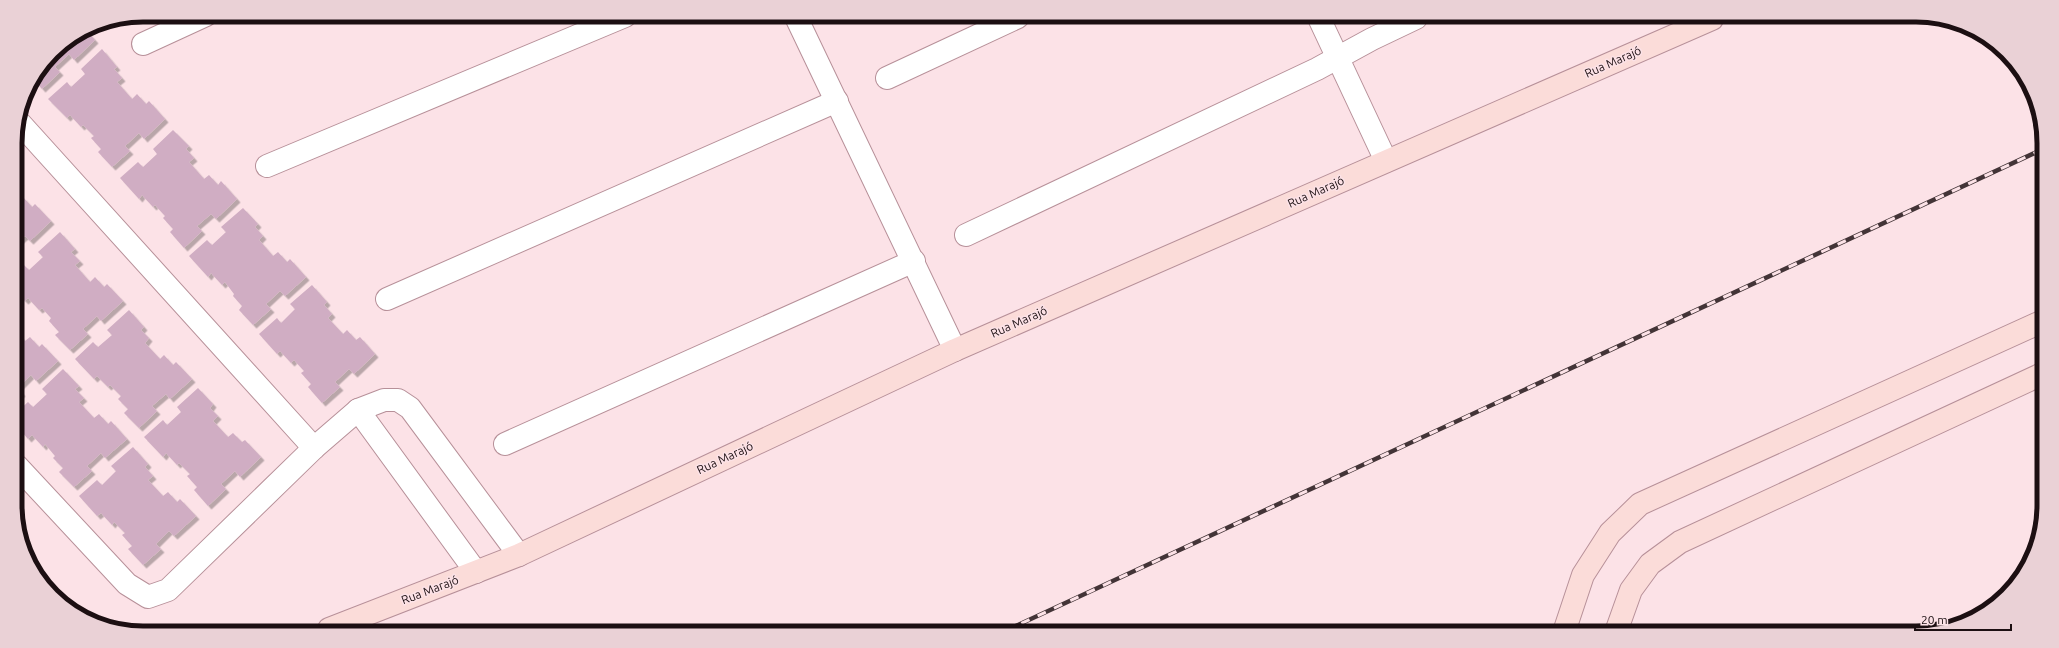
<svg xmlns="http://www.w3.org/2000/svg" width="2059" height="648" font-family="Ubuntu,sans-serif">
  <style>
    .building { fill: #d0adc3; filter: url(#shadow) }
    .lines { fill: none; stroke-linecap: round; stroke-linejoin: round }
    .street-casing { stroke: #b79099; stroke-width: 24 }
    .secondary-casing { stroke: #b79099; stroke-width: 24 }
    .street { stroke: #fff; stroke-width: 22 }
    .secondary { stroke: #fbdcd9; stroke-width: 22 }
    .rail-casing { stroke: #433437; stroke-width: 4.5 }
    .rail { stroke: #fce2e7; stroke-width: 3; stroke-dasharray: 9; stroke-linecap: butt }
    .labels { text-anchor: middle; stroke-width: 3; stroke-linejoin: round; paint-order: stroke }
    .street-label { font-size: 12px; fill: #1c0f12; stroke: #fce2e7 }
    .rim { fill: none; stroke: #1c0f12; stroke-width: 5 }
  </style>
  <defs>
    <filter id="shadow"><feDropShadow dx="3.5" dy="3.5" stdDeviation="0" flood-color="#0004"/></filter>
  </defs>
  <rect width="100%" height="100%" fill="#fce2e7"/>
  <g class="building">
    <path d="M86,30L95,40L74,60L69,54L55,67L60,72L42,89L34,80L53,52Z"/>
    <path d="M102,49L117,67L114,69L122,78L117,82L132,99L137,94L146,104L149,101L165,119L144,139L139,133L125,146L130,151L112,167L98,152L101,149L91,138L94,136L83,125L81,127L70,115L67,118L48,99L67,82L71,87L85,74L81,69Z"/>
    <path d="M173,130L189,146L186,149L194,158L189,162L204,179L209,175L218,185L221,181L237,199L216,219L211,214L197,226L202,231L184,248L170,232L173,229L163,218L165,216L155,205L153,207L142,195L139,199L120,178L138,162L143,167L157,154L153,149Z"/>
    <path d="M23,197L32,207L35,204L51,221L30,241L25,236L16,244V198L18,201Z"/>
    <path d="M243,208L258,224L255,227L263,236L259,240L273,256L278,252L287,262L290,259L306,277L285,296L280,291L266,304L271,309L253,325L239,310L242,306L233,296L234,294L225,282L222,285L211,273L208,277L189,256L207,240L212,245L226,232L221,227Z"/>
    <path d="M60,232L75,249L71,252L80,261L75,265L90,282L95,277L104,287L107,284L123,301L101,321L97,316L83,329L88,334L70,350L55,335L59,332L49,321L51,318L42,308L39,310L28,298L25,301L16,292V272L24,265L29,270L43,257L38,252Z"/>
    <path d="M312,285L327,302L324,305L332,314L328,318L343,334L347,330L356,340L360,337L375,354L354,374L349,369L335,382L340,387L322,403L308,387L311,384L301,373L304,371L294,360L291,363L280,351L277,354L259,334L277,318L281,323L295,309L290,304Z"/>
    <path d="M129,310L144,327L141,330L149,338L145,343L160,359L164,355L173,365L176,362L192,379L170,399L166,394L152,406L157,411L139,428L124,413L128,409L118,399L121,396L110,385L108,387L97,376L94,379L75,359L93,342L98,347L112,335L107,330Z"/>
    <path d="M16,331L25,341L30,337L39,347L42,344L58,361L36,381L31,375L18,388L22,393L17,398Z"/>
    <path d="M63,369L79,386L75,389L84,398L79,402L94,418L99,414L108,424L111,421L127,439L105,458L101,453L87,466L92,471L74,487L59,472L63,468L53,458L55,456L45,444L43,447L32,435L28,439L17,426V412L28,402L33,407L47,394L42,389Z"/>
    <path d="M198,388L213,404L210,408L218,416L213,421L228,437L233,433L242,442L245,440L261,457L240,477L235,471L221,484L226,489L208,506L194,490L197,487L187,476L190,474L179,463L177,465L166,453L163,457L144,437L163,420L167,425L181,412L177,407Z"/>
    <path d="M133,447L148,464L145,467L153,476L148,480L163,496L168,492L177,502L180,499L196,516L174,536L169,531L156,544L161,549L143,565L128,549L132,546L122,535L125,533L114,522L112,525L101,513L97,516L79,496L97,480L102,485L116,471L111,466Z"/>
  </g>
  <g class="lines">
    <g class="street-casing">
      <g id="street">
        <path d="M796,17L955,350"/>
        <path d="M1319,18L1386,161"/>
        <path d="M143,44L206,15"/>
        <path d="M887,78L1018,17"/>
        <path d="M18,121L314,448"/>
        <path d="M267,166L625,16"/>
        <path d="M966,235L1317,69L1372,39L1416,18"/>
        <path d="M387,299L837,101"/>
        <path d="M358,410L476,572"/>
        <path d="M505,444L914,261"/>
        <path d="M17,466L127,584L148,597L168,590L314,448L358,410L384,400H398L410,408L519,555"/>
      </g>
    </g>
    <g class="secondary-casing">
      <g id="secondary">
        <path d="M329,629L519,555L955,350L1712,19"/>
        <path d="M1564,632L1583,575L1610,533L1640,504L2041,322"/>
        <path d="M1616,632L1631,590L1650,564L1680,542L2040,375"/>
      </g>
    </g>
    <use href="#street" class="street"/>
    <use href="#secondary" class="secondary"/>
    <g class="rail-casing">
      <path id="rail" d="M1005,631L2041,150"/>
    </g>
    <use href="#rail" class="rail"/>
  </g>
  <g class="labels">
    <g class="street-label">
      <text transform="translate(1613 62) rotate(-24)" y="4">Rua Marajó</text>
      <text transform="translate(1316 192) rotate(-24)" y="4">Rua Marajó</text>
      <text transform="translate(1019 322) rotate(-24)" y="4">Rua Marajó</text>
      <text transform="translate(725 458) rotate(-25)" y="4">Rua Marajó</text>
      <text transform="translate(430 590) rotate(-21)" y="4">Rua Marajó</text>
    </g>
  </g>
  <path d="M0 0H2059V648H0ZM143 22H1916A121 121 0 0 1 2037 143V505A121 121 0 0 1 1916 626H143A121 121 0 0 1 22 505V143A121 121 0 0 1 143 22Z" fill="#ead1d6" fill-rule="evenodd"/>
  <path class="rim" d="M143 22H1916A121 121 0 0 1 2037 143V505A121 121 0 0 1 1916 626H143A121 121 0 0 1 22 505V143A121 121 0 0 1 143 22Z"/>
  <path d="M1915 624v6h96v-6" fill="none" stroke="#1c0f12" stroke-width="2"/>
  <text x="1921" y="624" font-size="12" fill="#1c0f12" stroke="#fce2e7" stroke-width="3" paint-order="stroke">20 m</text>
</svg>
